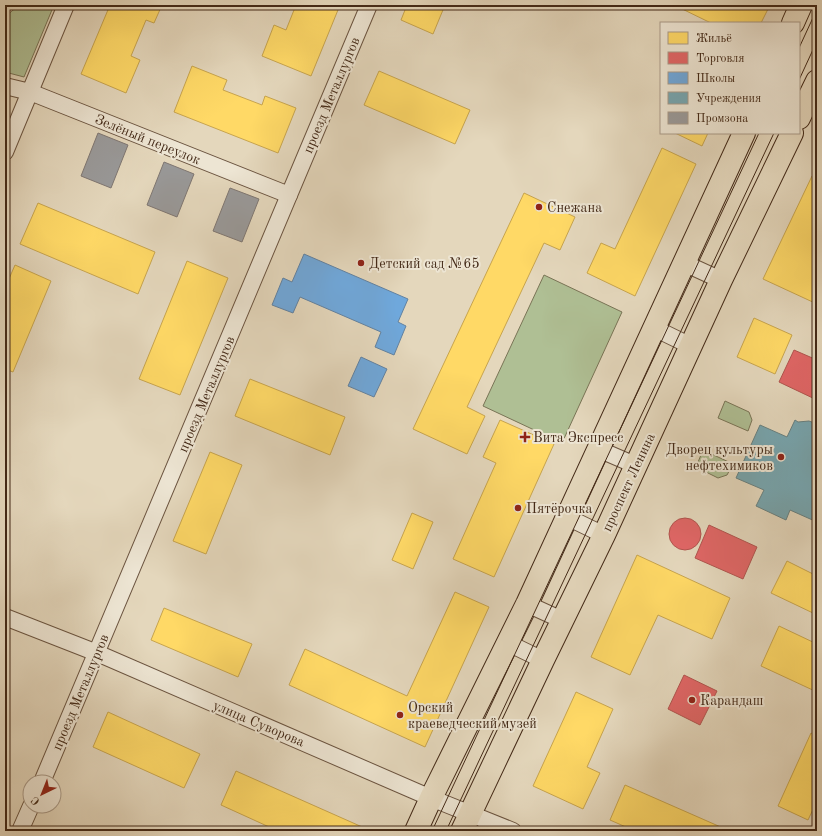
<svg xmlns="http://www.w3.org/2000/svg" width="822" height="836" font-family="'Old Standard TT',serif">
  <style>
    .green { fill: #afbf94; stroke: #797456 }
    .homes { fill: #ffd966; stroke: #c7a44e }
    .shops { fill: #e06666; stroke: #b1544e }
    .schools { fill: #6fa8dc; stroke: #6282a1 }
    .public { fill: #76a5af; stroke: #678081 }
    .industry { fill: #999; stroke: #7f7772 }
    .lines { fill: none; stroke-linecap: round; stroke-linejoin: round }
    .street-casing { stroke: #6b5440; stroke-width: 18 }
    .primary-casing { stroke: #432917; stroke-width: 24 }
    .street { stroke: #ede5d3; stroke-width: 16 }
    .primary { stroke: #e4d7bc; stroke-width: 22 }
    .tram { stroke: #432917; stroke-width: 1 }
    .poi-dot { fill: #8f2418; stroke: #ede5d3; stroke-width: 1.5 }
    .labels { text-anchor: middle; stroke-width: 4; stroke-linejoin: round; paint-order: stroke }
    .street-label { font-size: 14px; fill: #432917; stroke: #ede5d3 }
    .poi-label { font-size: 14px; fill: #432917; stroke: #ede5d3; text-anchor: start }
  </style>
  <rect width="100%" height="100%" fill="#e4d7bc"/>
  <filter id="stains"><feTurbulence type="fractalNoise" baseFrequency=".005" numOctaves="4"/><feColorMatrix values="0 0 0 0 .2 0 0 0 0 .09 0 0 0 0 .02 0 0 0 .5 -.17"/></filter>
  <radialGradient id="worn" r=".72"><stop offset=".6" stop-color="#630" stop-opacity="0"/><stop offset="1" stop-color="#630" stop-opacity=".3"/></radialGradient>
  <g class="green">
    <path d="M19,5H54L24,77L5,72V17Z"/>
    <path d="M544,275L622,312L562,443L483,406Z"/>
    <path d="M725,401L749,412L752,420L748,431L718,418Z"/>
    <path d="M703,450L733,464L727,475L718,478L696,467Z"/>
  </g>
  <g class="homes">
    <path d="M110,5H162L154,23L146,20L131,56L140,60L126,93L81,74Z"/>
    <path d="M296,5H340L311,76L262,56L274,25L286,30Z"/>
    <path d="M407,5H445L433,34L401,20Z"/>
    <path d="M674,5H765L769,7L761,23H711Z"/>
    <path d="M192,66L227,80L223,90L262,105L265,96L296,108L278,153L174,112Z"/>
    <path d="M379,71L470,110L455,144L364,105Z"/>
    <path d="M675,133H708L702,146Z"/>
    <path d="M662,148L696,164L635,296L587,273L601,243L615,249Z"/>
    <path d="M812,176L817,179V304L763,279Z"/>
    <path d="M524,193L575,217L560,250L544,243L467,407L485,416L467,454L413,429Z"/>
    <path d="M38,203L155,252L138,294L20,244Z"/>
    <path d="M187,261L228,278L180,395L139,379Z"/>
    <path d="M15,265L51,281L13,372L5,369V288Z"/>
    <path d="M754,318L792,335L775,374L737,357Z"/>
    <path d="M250,379L345,417L330,455L235,416Z"/>
    <path d="M500,420L554,444L494,577L453,559L496,463L483,457Z"/>
    <path d="M210,452L242,465L206,554L173,541Z"/>
    <path d="M412,513L433,522L413,569L392,560Z"/>
    <path d="M637,555L730,598L712,639L658,615L630,675L591,657Z"/>
    <path d="M787,561L817,576V605L813,613L771,593Z"/>
    <path d="M455,592L489,607L425,747L289,685L305,649L407,696Z"/>
    <path d="M164,608L252,644L238,677L151,640Z"/>
    <path d="M779,626L817,644V692L761,666Z"/>
    <path d="M576,692L613,709L587,767L600,773L583,809L533,786Z"/>
    <path d="M108,712L200,754L184,788L93,747Z"/>
    <path d="M811,733L817,736V801L808,820L778,806Z"/>
    <path d="M236,771L369,830V831H278L221,805Z"/>
    <path d="M625,785L723,828L722,831H635L610,820Z"/>
  </g>
  <g class="shops">
    <path d="M794,350L817,360V400L779,382Z"/>
    <circle cx="685" cy="534" r="16"/>
    <path d="M709,525L757,547L743,579L695,558Z"/>
    <path d="M684,675L717,691L700,725L668,709Z"/>
  </g>
  <g class="schools">
    <path d="M304,254L408,299L398,322L406,326L394,355L375,347L381,332L300,297L293,313L272,305L283,278L292,282Z"/>
    <path d="M361,357L387,369L374,397L348,386Z"/>
  </g>
  <path class="public" d="M795,420L798,422L809,421L817,424V522L790,510L786,520L756,506L764,490L736,478L760,425L787,437Z"/>
  <g class="industry">
    <path d="M98,133L128,145L111,188L81,176Z"/>
    <path d="M164,162L194,174L177,217L147,205Z"/>
    <path d="M230,188L259,199L242,242L213,231Z"/>
  </g>
  <g class="lines">
    <g class="street-casing">
      <g id="street">
        <path d="M5,86L30,92L289,195"/>
        <path d="M5,152L66,5"/>
        <path d="M684,263L721,280"/>
        <path d="M654,328L691,346"/>
        <path d="M598,449L635,465"/>
        <path d="M567,517L604,535"/>
        <path d="M527,604L562,620"/>
        <path d="M5,617L97,653L431,798L513,831"/>
        <path d="M508,643L543,660"/>
        <path d="M42,782L369,5"/>
        <path d="M20,831L31,806"/>
      </g>
    </g>
    <g class="primary-casing">
      <g id="primary">
        <path d="M793,23L801,5"/>
        <path d="M799,118L817,81"/>
        <path d="M416,831L431,798L527,604L744,133"/>
        <path d="M462,831L543,660L604,535L721,280L792,133"/>
      </g>
    </g>
    <use href="#street" class="street"/>
    <use href="#primary" class="primary"/>
    <g class="tram">
      <path d="M799,48L817,9"/>
      <path d="M799,80L817,41"/>
      <path d="M432,831L759,133"/>
      <path d="M446,831L774,133"/>
    </g>
  </g>
  <g class="poi-dot">
    <circle cx="539" cy="207" r="4"/>
    <circle cx="361" cy="263" r="4"/>
    <path d="M523 431h4v4h4v4h-4v4h-4v-4h-4v-4h4z"/>
    <circle cx="781" cy="457" r="4"/>
    <circle cx="518" cy="508" r="4"/>
    <circle cx="692" cy="700" r="4"/>
    <circle cx="400" cy="715" r="4"/>
  </g>
  <g class="labels">
    <g class="street-label">
      <text transform="translate(331 95) rotate(-67)" y="5">проезд Металлургов</text>
      <text transform="translate(148 139) rotate(22)" y="5">Зелёный переулок</text>
      <text transform="translate(206 394) rotate(-67)" y="5">проезд Металлургов</text>
      <text transform="translate(628 482) rotate(-65)" y="5">проспект Ленина</text>
      <text transform="translate(80 692) rotate(-67)" y="5">проезд Металлургов</text>
      <text transform="translate(259 723) rotate(23)" y="5">улица Суворова</text>
    </g>
    <g class="poi-label">
      <text x="547" y="212">Снежана</text>
      <text x="369" y="268">Детский сад №65</text>
      <text x="533" y="442">Вита Экспресс</text>
      <text x="773" y="454" text-anchor="end">Дворец культуры<tspan x="773" dy="16">нефтехимиков</tspan></text>
      <text x="526" y="513">Пятёрочка</text>
      <text x="700" y="705">Карандаш</text>
      <text x="408" y="712">Орский<tspan x="408" dy="16">краеведческий музей</tspan></text>
    </g>
  </g>
  <rect width="822" height="836" fill="none" stroke="#e4d7bc" stroke-width="20"/>
  <rect x="6" y="6" width="810" height="824" fill="none" stroke="#432917" stroke-width="2"/>
  <rect x="10" y="10" width="802" height="816" fill="none" stroke="#432917"/>
  <rect x="660" y="22" width="140" height="112" fill="#ede5d3" stroke="#a99a88"/>
  <rect x="668" y="32" width="20" height="12" fill="#ffd966" stroke="#a99a88"/>
  <text x="696" y="42" font-size="12" fill="#432917">Жильё</text>
  <rect x="668" y="52" width="20" height="12" fill="#e06666" stroke="#a99a88"/>
  <text x="696" y="62" font-size="12" fill="#432917">Торговля</text>
  <rect x="668" y="72" width="20" height="12" fill="#6fa8dc" stroke="#a99a88"/>
  <text x="696" y="82" font-size="12" fill="#432917">Школы</text>
  <rect x="668" y="92" width="20" height="12" fill="#76a5af" stroke="#a99a88"/>
  <text x="696" y="102" font-size="12" fill="#432917">Учреждения</text>
  <rect x="668" y="112" width="20" height="12" fill="#999999" stroke="#a99a88"/>
  <text x="696" y="122" font-size="12" fill="#432917">Промзона</text>
  <g transform="translate(42 794) rotate(223)"><circle r="19" fill="#ede5d3" stroke="#a99a88"/>
  <path d="M0-3L7 15L0 10L-7 15Z" fill="#8f2418"/>
  <text y="-6" font-size="11" font-weight="bold" text-anchor="middle" fill="#432917">С</text>
  </g>
  <rect width="100%" height="100%" filter="url(#stains)"/>
  <rect width="100%" height="100%" fill="url(#worn)"/>
</svg>
